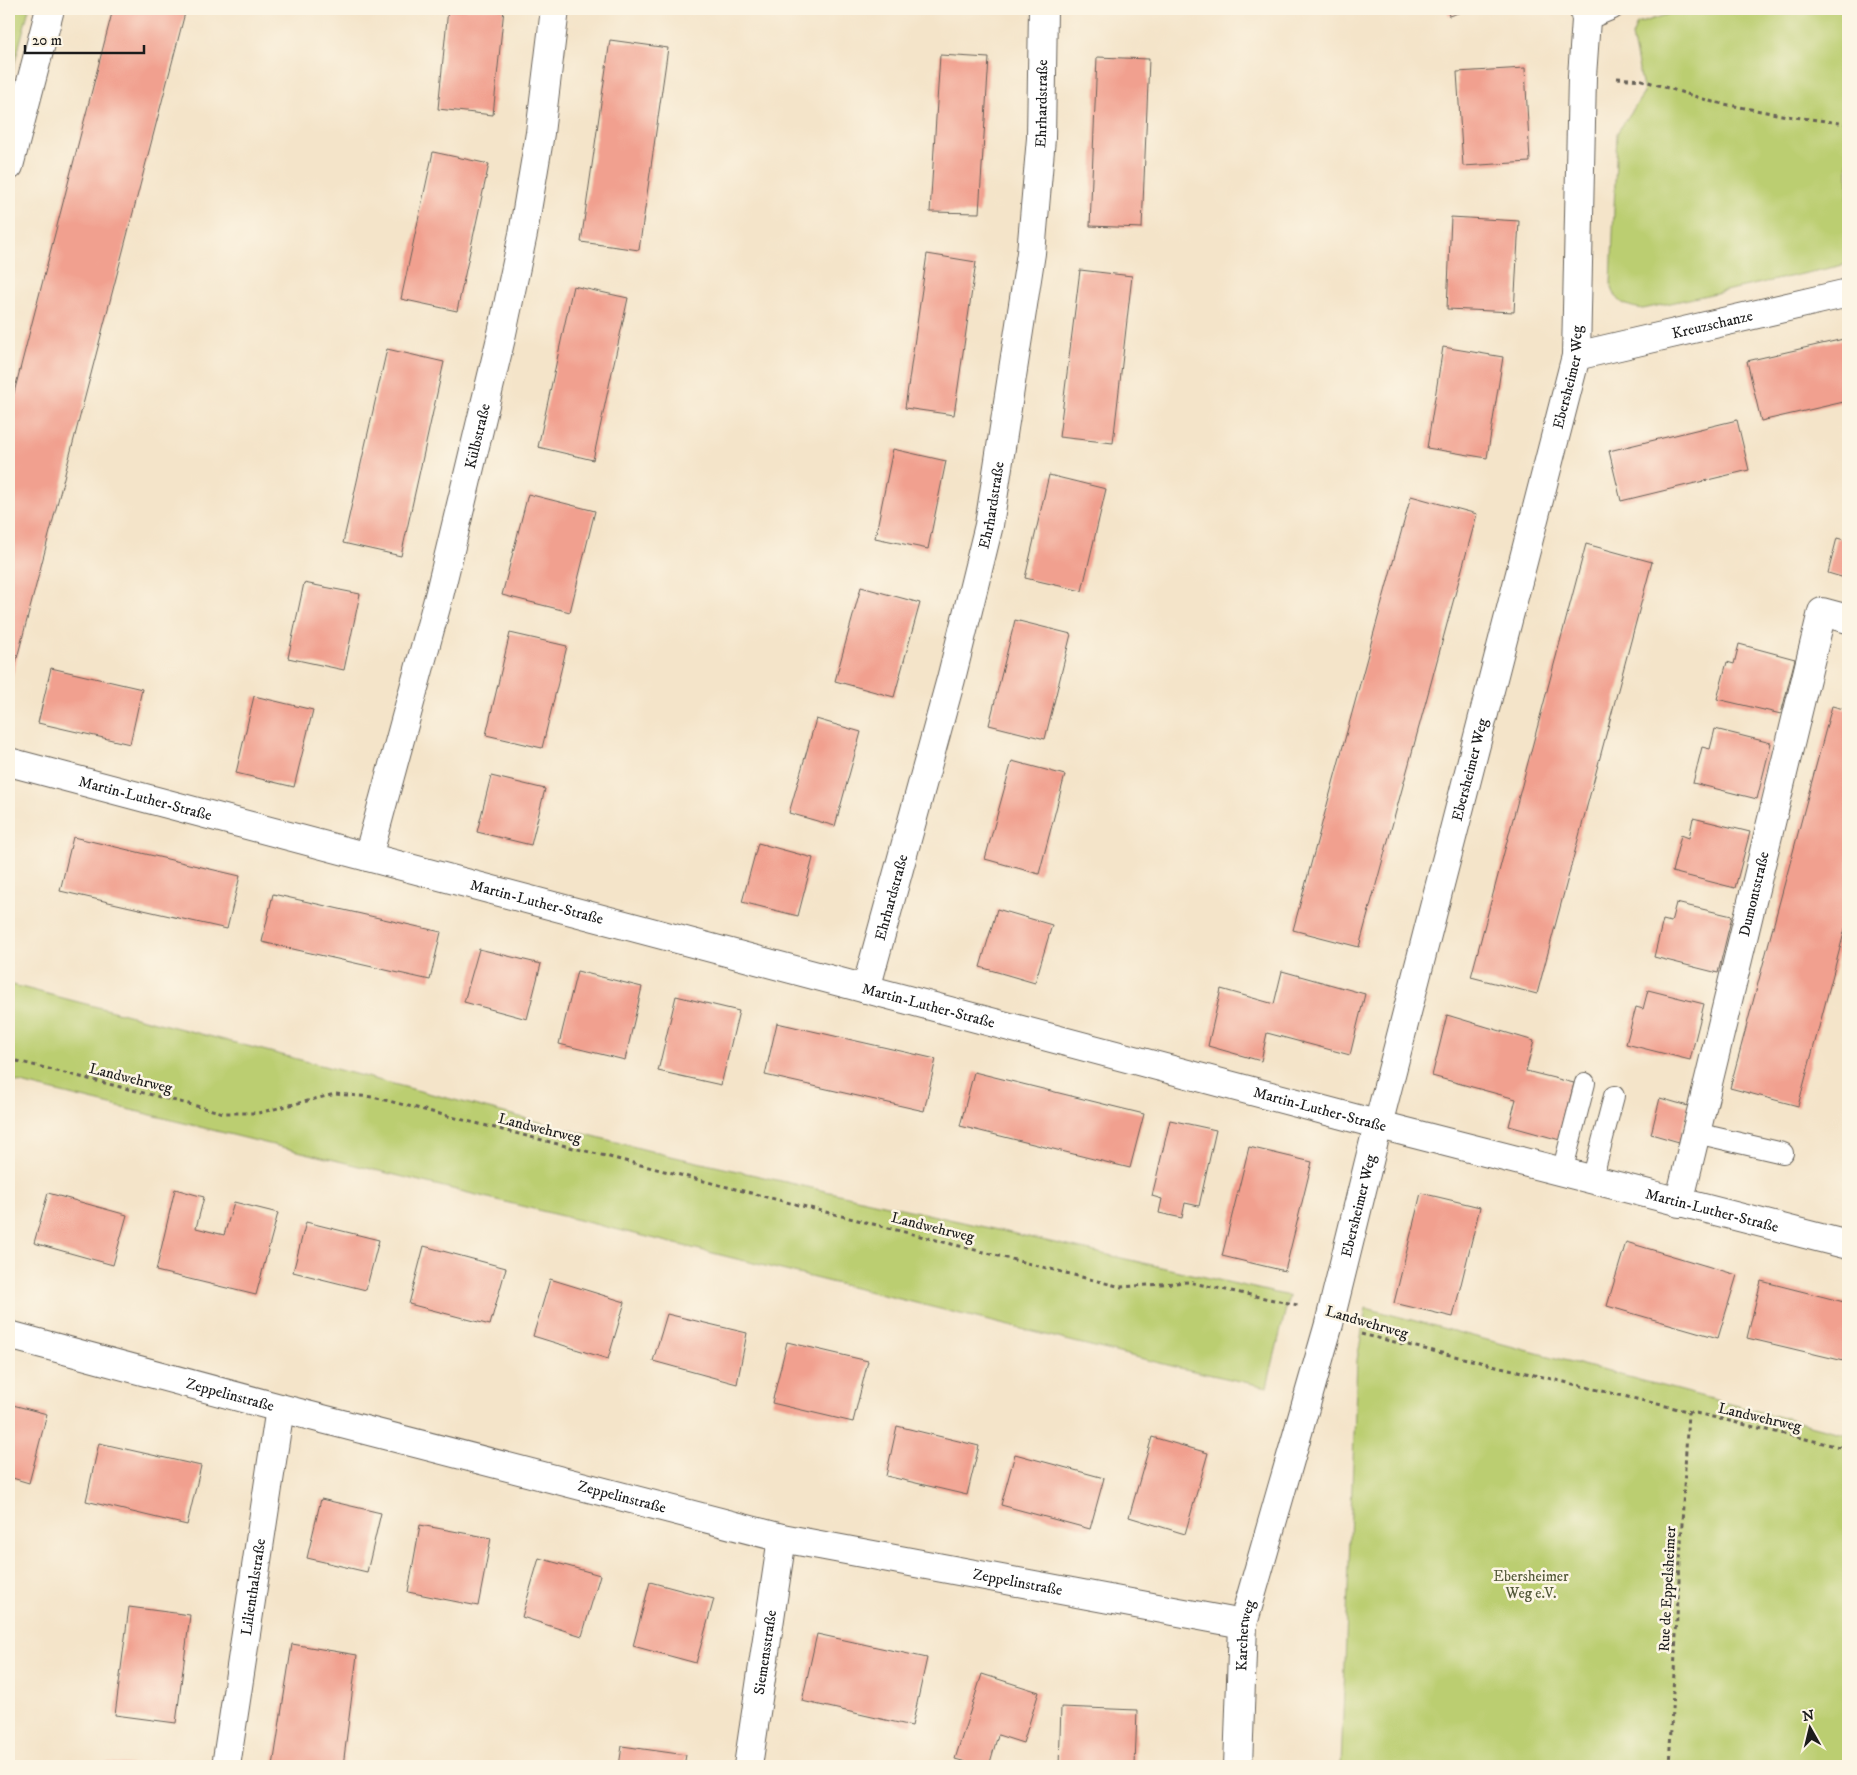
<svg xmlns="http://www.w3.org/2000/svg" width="1857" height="1775" font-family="'IM FELL DW Pica',serif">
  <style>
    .green { fill: #bbce71; stroke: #6c7546 }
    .building { fill: #f1a08f }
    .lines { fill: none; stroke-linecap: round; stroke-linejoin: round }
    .lane-casing { stroke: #686259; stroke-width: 22 }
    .street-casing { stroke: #686259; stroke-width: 30 }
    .path { stroke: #686259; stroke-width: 3; stroke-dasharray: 4 4; stroke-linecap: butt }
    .lane { stroke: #fff; stroke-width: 20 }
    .street { stroke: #fff; stroke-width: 28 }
    .labels { text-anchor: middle; stroke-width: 5; stroke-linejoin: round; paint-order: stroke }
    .street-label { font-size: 15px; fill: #1c1c1c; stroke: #fcf5e5 }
    .park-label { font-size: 15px; fill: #545a3a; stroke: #fcf5e5 }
  </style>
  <rect width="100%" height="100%" fill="#fcf5e5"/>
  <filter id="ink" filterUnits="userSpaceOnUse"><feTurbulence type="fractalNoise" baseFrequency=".02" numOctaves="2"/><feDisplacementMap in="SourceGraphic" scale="10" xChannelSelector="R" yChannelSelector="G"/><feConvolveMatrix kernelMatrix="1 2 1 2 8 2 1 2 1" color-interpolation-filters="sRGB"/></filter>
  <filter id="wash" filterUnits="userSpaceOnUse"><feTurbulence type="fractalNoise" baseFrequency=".0096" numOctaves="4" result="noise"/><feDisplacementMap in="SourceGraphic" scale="20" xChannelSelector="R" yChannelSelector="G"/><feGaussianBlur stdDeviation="1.12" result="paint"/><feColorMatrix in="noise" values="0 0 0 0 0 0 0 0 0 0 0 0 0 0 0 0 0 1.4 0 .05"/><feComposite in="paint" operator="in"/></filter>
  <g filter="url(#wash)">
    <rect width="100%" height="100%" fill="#f4e4c9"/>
    <g class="green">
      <path d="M9,9H29L9,84Z"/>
      <path d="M1685,9H1848V264L1643,309C1624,306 1617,303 1611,284L1617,133L1644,93L1632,36L1637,24Z"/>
      <path d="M9,984L662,1154L1289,1296L1267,1387L1180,1368L9,1080Z"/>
      <path d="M1366,1308L1848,1435V1766H1341L1357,1360Z"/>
    </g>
    <g id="blocks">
      <g class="building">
        <path d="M113,9H186L9,689V412Z"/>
        <path d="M448,9H504L493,115L438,109Z"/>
        <path d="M933,9H988V11L933,12Z"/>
        <path d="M1447,9H1470L1449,16Z"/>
        <path d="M610,40L668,48L639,250L581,242Z"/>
        <path d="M940,55L989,58L979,213L930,212Z"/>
        <path d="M1097,57L1149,59L1142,228L1090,226Z"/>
        <path d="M1525,68L1530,162L1463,166L1457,72Z"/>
        <path d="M433,152L489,164L457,311L401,299Z"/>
        <path d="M1451,217L1519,221L1514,312L1447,309Z"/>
        <path d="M927,254L976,262L954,415L905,408Z"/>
        <path d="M1080,270L1132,276L1113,443L1059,437Z"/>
        <path d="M573,286L628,298L593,460L538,447Z"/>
        <path d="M1848,338V401L1761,421L1747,361Z"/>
        <path d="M1443,347L1503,357L1487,458L1427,448Z"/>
        <path d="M387,349L444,362L401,556L343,543Z"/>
        <path d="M1737,420L1749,470L1621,501L1609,451Z"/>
        <path d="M893,449L946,461L928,549L875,538Z"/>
        <path d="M1049,475L1106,489L1082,591L1025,578Z"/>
        <path d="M528,494L595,511L570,612L502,595Z"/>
        <path d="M1411,496L1477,514L1359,947L1293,930Z"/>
        <path d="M1837,538L1848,541V579L1828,573Z"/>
        <path d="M1586,544L1652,562L1537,994L1471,977Z"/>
        <path d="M304,583L360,594L344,670L288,658Z"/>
        <path d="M861,587L920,603L894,697L835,681Z"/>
        <path d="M1015,620L1071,634L1045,739L989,725Z"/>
        <path d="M510,633L567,646L542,748L486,735Z"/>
        <path d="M1739,644L1795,659L1781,714L1717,699L1727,662L1734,664Z"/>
        <path d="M51,668L142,689L130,744L38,723Z"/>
        <path d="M254,696L313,710L294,787L236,773Z"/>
        <path d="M1832,706L1848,710V918L1798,1106L1730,1088Z"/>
        <path d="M816,719L861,732L835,826L789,813Z"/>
        <path d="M1715,729L1771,743L1757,799L1693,783L1702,747L1710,749Z"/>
        <path d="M1012,761L1065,775L1039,874L985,859Z"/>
        <path d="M491,776L545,789L531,845L477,832Z"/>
        <path d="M1693,818L1750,832L1735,888L1672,872L1681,835L1689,838Z"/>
        <path d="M73,837L240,876L227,929L60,891Z"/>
        <path d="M758,843L813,858L798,916L742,902Z"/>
        <path d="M273,894L441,932L430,980L262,942Z"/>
        <path d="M1676,903L1732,916L1718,973L1654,957L1663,920L1671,922Z"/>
        <path d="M997,909L1052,925L1035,983L980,967Z"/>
        <path d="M479,949L541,964L527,1019L464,1002Z"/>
        <path d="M577,971L642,987L625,1060L559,1044Z"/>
        <path d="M1282,971L1365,994L1350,1055L1267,1033L1261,1061L1208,1046L1221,989L1274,1004Z"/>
        <path d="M1648,990L1704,1004L1690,1060L1626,1044L1636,1007L1643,1009Z"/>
        <path d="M676,996L739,1011L721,1085L658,1071Z"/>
        <path d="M1447,1015L1534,1041L1526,1071L1574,1083L1560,1140L1509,1126L1516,1099L1432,1076Z"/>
        <path d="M777,1023L936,1059L924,1111L765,1075Z"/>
        <path d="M974,1072L1144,1114L1130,1168L960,1126Z"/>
        <path d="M1660,1098L1688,1106L1679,1142L1651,1134Z"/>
        <path d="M1170,1120L1216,1130L1199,1206L1185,1203L1182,1218L1159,1213L1162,1199L1152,1196Z"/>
        <path d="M1249,1147L1312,1162L1285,1271L1222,1256Z"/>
        <path d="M175,1189L204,1197L196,1228L224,1235L234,1202L278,1213L256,1295L156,1271Z"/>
        <path d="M48,1193L127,1215L113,1265L34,1243Z"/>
        <path d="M1421,1193L1480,1207L1453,1317L1394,1303Z"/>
        <path d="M306,1222L379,1240L366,1290L293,1272Z"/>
        <path d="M1626,1242L1737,1275L1718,1338L1607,1306Z"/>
        <path d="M424,1246L506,1268L490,1325L409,1304Z"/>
        <path d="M550,1279L625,1302L608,1359L533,1336Z"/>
        <path d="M1761,1281L1848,1303V1362L1747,1338Z"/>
        <path d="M667,1314L747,1333L737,1384L653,1361Z"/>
        <path d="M787,1342L868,1361L853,1422L772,1403Z"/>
        <path d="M9,1404L47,1414L29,1483L9,1477Z"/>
        <path d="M897,1426L979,1446L967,1495L886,1476Z"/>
        <path d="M1152,1437L1208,1453L1185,1534L1129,1517Z"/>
        <path d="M99,1443L201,1466L187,1525L86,1501Z"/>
        <path d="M1015,1454L1104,1478L1090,1529L1001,1505Z"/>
        <path d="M321,1499L381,1513L367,1572L307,1558Z"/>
        <path d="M420,1525L491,1538L478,1606L408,1592Z"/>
        <path d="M539,1558L600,1575L582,1636L522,1617Z"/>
        <path d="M650,1582L714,1599L696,1663L633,1646Z"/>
        <path d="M129,1607L190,1615L176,1723L115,1715Z"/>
        <path d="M817,1634L927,1658L912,1726L802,1701Z"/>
        <path d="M292,1644L357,1655L343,1766H273Z"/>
        <path d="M982,1674L1039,1692L1023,1743L998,1735L989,1766H980L955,1759Z"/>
        <path d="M1061,1707L1137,1710L1135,1766H1059Z"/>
        <path d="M622,1746L686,1755L684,1766H619Z"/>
        <path d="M106,1762L132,1765V1766H106Z"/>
      </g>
    </g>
  </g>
  <g filter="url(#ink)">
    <use href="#blocks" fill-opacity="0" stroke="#686259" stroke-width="1"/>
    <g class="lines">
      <g class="lane-casing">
        <g id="lane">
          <path d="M1586,20L1613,9"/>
          <path d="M1696,1133L1783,1153"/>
          <path d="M1562,1172L1585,1083"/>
          <path d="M1592,1180L1614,1096"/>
        </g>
      </g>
      <g class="street-casing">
        <g id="street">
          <path d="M9,166L50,9"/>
          <path id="s1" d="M1576,356L1848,293"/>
          <path id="s2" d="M9,762L1399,1130L1848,1245"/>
          <path id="s3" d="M368,857L439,596L501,338L523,234L540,133L555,9"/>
          <path id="s4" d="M866,989L951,679L989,525L1031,253L1041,138L1043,9"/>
          <path id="s5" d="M1679,1203L1822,612L1848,619"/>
          <path id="s6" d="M9,1335L280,1408L782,1538L1243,1624"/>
          <path id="s7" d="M226,1766L280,1408"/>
          <path id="s8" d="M748,1766L782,1538"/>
          <path id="s9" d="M1238,1766L1243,1624L1329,1324L1378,1125L1576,356L1582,76L1586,20L1584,9"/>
        </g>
      </g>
      <g class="path">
        <path d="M1617,78L1642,80L1713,102L1787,116L1848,124"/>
        <path d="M9,1059L224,1113H258L335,1094L373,1097L1121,1287L1188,1282L1298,1305"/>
        <path d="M1361,1334L1848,1449"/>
        <path d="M1669,1766L1688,1412"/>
      </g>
      <use href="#lane" class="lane"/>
      <use href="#street" class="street"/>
    </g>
  </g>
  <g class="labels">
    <g class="street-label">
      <text dy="5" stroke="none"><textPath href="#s4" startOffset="905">Ehrhardstraße</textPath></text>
      <text dy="5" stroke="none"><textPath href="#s1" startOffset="140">Kreuzschanze</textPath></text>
      <text dy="5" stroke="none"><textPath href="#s9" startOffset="1431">Ebersheimer Weg</textPath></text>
      <text dy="5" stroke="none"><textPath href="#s3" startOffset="435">Külbstraße</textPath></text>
      <text dy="5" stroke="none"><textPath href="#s4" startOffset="500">Ehrhardstraße</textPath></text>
      <text dy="5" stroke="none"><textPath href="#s9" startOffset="1026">Ebersheimer Weg</textPath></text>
      <text dy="5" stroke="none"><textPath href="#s2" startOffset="141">Martin-Luther-Straße</textPath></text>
      <text dy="5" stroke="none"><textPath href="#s5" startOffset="318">Dumontstraße</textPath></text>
      <text dy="5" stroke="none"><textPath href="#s4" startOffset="95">Ehrhardstraße</textPath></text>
      <text dy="5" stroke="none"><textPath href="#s2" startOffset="546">Martin-Luther-Straße</textPath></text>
      <text dy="5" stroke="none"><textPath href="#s2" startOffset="951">Martin-Luther-Straße</textPath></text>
      <text transform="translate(131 1078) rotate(14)" y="5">Landwehrweg</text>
      <text dy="5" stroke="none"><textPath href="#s2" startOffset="1356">Martin-Luther-Straße</textPath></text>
      <text transform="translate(540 1128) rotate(14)" y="5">Landwehrweg</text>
      <text dy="5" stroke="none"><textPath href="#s9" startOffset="576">Ebersheimer Weg</textPath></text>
      <text dy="5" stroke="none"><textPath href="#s2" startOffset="1761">Martin-Luther-Straße</textPath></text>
      <text transform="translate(933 1227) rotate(14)" y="5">Landwehrweg</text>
      <text transform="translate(1367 1322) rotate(16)" y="5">Landwehrweg</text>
      <text dy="5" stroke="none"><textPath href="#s6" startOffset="229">Zeppelinstraße</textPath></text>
      <text transform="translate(1760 1417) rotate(13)" y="5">Landwehrweg</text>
      <text dy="5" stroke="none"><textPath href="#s6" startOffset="634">Zeppelinstraße</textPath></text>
      <text dy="5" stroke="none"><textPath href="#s6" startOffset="1039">Zeppelinstraße</textPath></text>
      <text dy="5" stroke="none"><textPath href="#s7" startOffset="181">Lilienthalstraße</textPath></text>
      <text transform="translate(1667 1589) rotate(-87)" y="5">Rue de Eppelsheimer</text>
      <text dy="5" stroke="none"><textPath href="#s9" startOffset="131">Karcherweg</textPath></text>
      <text dy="5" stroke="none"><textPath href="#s8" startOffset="115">Siemensstraße</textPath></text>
    </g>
    <g class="park-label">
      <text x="1531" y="1581">Ebersheimer<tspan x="1531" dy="17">Weg e.V.</tspan></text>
    </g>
  </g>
  <rect width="1857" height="1775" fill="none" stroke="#fcf5e5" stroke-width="30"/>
  <g transform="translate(1810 1728) rotate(352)" stroke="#fcf5e5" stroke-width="4" paint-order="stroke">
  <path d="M0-4L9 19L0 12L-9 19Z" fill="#1c1c1c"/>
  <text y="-8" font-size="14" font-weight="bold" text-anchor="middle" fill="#1c1c1c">N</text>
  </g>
  <path d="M25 45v8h119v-8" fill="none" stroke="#1c1c1c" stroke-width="2.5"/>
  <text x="32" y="45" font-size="15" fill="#1c1c1c" stroke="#fcf5e5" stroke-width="4" paint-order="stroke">20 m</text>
</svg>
